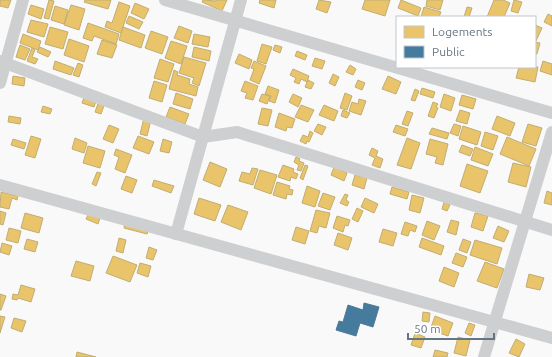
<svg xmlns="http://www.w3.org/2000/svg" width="552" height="357" font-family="Ubuntu,sans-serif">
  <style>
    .homes { fill: #e9c46a; stroke: #c1ad72 }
    .public { fill: #457b9d; stroke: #4f7a95 }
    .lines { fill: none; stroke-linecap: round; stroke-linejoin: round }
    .street { stroke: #cecfd0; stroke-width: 12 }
  </style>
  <rect width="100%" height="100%" fill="#f9f9f9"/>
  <g class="homes">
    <path d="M0,0H11L8,8L0,6Z"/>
    <path d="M49,0L54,1L49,19L44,18Z"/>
    <path d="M85,0H111L108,9L84,2Z"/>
    <path d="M203,0L216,1V0H227L222,11L202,2Z"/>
    <path d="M260,0H276L274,8L259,3Z"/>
    <path d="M319,0L331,2L327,13L316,9Z"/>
    <path d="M365,0H390L385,16L362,9Z"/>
    <path d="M401,0L421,8L418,16L398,8Z"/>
    <path d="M427,0H443L440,10L426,6Z"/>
    <path d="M494,0H503L510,3L504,17H487Z"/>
    <path d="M514,0L522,2L518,13L511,11Z"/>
    <path d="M119,2L130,6L121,33L105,27L107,21L112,23Z"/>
    <path d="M135,3L149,9L144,19L131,13Z"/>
    <path d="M31,5L44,9L41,19L28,14Z"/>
    <path d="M71,5L85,9L79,30L64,25Z"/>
    <path d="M55,6L68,10L64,24L51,20Z"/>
    <path d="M424,7L441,12L439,17H421Z"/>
    <path d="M467,7L472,8L469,17H464Z"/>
    <path d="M548,14L552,16V26L544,22Z"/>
    <path d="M129,16L143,22L139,29L126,23Z"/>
    <path d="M31,20L48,24L44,37L27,32Z"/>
    <path d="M88,23L119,34L116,44L94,36L92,41L83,38Z"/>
    <path d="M535,25L542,28L536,41L535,40Z"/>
    <path d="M179,26L192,31L188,43L174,38Z"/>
    <path d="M50,27L68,32L63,49L45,44Z"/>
    <path d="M123,27L145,35L141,48L119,40Z"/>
    <path d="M151,31L168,37L162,54L145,48Z"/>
    <path d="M23,34L41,41L38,50L20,43Z"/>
    <path d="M194,34L210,37L208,47L192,44Z"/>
    <path d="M69,39L89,46L84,62L64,55Z"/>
    <path d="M102,40L117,45L112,58L97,54Z"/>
    <path d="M171,41L187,46L181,64L165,58Z"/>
    <path d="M535,42L540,43L537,54H535Z"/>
    <path d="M262,44L272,47L266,64L257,61Z"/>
    <path d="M20,45L30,49L25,60L16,57Z"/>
    <path d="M275,45L282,47L280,53L273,50Z"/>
    <path d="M40,47L51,52L48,57L37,52Z"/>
    <path d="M194,47L211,51L209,61L192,57Z"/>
    <path d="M32,48L35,50L32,57L38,59L35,64L27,61Z"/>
    <path d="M297,51L307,55L305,60L295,56Z"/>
    <path d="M239,54L252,60L249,69L235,63Z"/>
    <path d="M184,57L206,63L199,86L192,83L194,78L179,73Z"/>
    <path d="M315,58L325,61L322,69L312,66Z"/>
    <path d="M160,59L174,64L168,82L154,78Z"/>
    <path d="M55,61L74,68L71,75L53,69Z"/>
    <path d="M254,61L266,66L259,84L250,80L254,69L251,68Z"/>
    <path d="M543,61L552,64V75L540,71Z"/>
    <path d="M78,63L83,65L79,77L73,75Z"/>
    <path d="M350,65L356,69L353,75L346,72Z"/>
    <path d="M519,67H538L535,82L516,78Z"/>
    <path d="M293,69L309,76L307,82L301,79L299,84L294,82L296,78L290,75Z"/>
    <path d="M174,70L178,72L177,75L190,79L189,84L198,87L196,96L169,89Z"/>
    <path d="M333,74L339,77L335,86L329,83Z"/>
    <path d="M13,76L25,78L24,86L12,84Z"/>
    <path d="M388,76L401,82L396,94L382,89Z"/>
    <path d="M308,80L314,83L311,89L305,87Z"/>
    <path d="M358,80L365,83L362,90L355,87Z"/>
    <path d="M154,81L167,85L162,102L149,98Z"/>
    <path d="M245,81L258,86L253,100L245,98L247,93L241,91Z"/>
    <path d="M268,86L279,90L275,103L269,101L271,96L265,94Z"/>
    <path d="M422,88L435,92L433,98L420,94Z"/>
    <path d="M415,89L419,91L415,101L411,100Z"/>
    <path d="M176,93L193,99L190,109L173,104Z"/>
    <path d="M345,93L352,96L347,110L340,108Z"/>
    <path d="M262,94L270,96L267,104L259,101Z"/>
    <path d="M293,94L302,98L298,107L289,102Z"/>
    <path d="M444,94L455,98L451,111L440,107Z"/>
    <path d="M85,95L97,98L94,107L82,103Z"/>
    <path d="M462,95L476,99L473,109L459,105Z"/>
    <path d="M359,99L366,101L361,115L349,111L352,102L358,104Z"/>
    <path d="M99,101L105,103L101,114L95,112Z"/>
    <path d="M433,102L438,104L436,107L438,108L434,118L428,116Z"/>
    <path d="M301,105L314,110L308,122L295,117Z"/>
    <path d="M324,105L338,111L334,121L319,115Z"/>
    <path d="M43,106L52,109L50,114L41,112Z"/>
    <path d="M170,107L189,114L185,124L166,117Z"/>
    <path d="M262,108L272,110L268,126L258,124Z"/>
    <path d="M343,110L350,113L347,118L341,116Z"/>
    <path d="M460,110L470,113L467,124L456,121Z"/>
    <path d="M407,111L413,113L408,126L402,124Z"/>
    <path d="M279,113L295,119L292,128L287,127L286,131L275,127Z"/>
    <path d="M9,116L21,118L20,124L8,122Z"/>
    <path d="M497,116L515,123L510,136L492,129Z"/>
    <path d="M144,118L151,120L147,136L140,134Z"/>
    <path d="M318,124L326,127L322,135L314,131Z"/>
    <path d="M454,124L461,126L458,136L450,133Z"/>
    <path d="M528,124L542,128L536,146L522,142Z"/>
    <path d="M109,125L119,129L113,143L103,139Z"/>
    <path d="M396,125L408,129L405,136L393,132Z"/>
    <path d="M463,126L481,132L477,145L459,139Z"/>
    <path d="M432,128L449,133L447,139L429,134Z"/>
    <path d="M310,131L313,133L309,142L307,141L306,144L300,141L303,135L308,137Z"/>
    <path d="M485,132L498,136L493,150L481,146Z"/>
    <path d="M31,136L41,139L35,158L25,155Z"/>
    <path d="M138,136L154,142L149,154L133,148Z"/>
    <path d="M507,137L536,149L529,166L500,154Z"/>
    <path d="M75,138L87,143L84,153L72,149Z"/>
    <path d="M407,138L420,143L411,169L397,165Z"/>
    <path d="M13,139L26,143L24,149L11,145Z"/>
    <path d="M163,139L172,142L169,153L160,151Z"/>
    <path d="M430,139L448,144L443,165L435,163L437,157L426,154Z"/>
    <path d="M462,145L473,149L470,156L459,152Z"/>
    <path d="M88,146L105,151L100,168L83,163Z"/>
    <path d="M475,147L493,154L488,166L471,160Z"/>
    <path d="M372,148L378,151L376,156L383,159L380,168L372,165L375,158L369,155Z"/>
    <path d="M116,149L132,155L125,173L115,169L119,157L114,155Z"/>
    <path d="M296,157L300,159L299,161L304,163L301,171L297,170L299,165L294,162Z"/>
    <path d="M210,162L227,169L220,187L203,180Z"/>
    <path d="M513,163L531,167L526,187L508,182Z"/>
    <path d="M467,164L488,171L480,193L460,186Z"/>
    <path d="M283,165L294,169L293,172L298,174L296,179L291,177L290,181L278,177Z"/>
    <path d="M305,165L308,166L303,180L300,178Z"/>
    <path d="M334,167L347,173L344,181L331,175Z"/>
    <path d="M252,168L258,169L253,185L239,181L242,172L250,174Z"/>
    <path d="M260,170L277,175L271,194L254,188Z"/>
    <path d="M97,172L101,173L96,186L92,184Z"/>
    <path d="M355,175L367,178L364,189L352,185Z"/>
    <path d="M126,176L137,180L132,193L121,189Z"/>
    <path d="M154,180L174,186L171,193L152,186Z"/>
    <path d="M277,182L290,186L289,189L293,190L292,195L287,194L286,199L273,195Z"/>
    <path d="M307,186L320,191L315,207L302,203Z"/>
    <path d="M392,187L409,192L407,199L390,194Z"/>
    <path d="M547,191L552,193V205L544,203Z"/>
    <path d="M1,192L18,196L17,200L12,198L9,209L0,207Z"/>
    <path d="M323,193L335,197L330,210L318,206Z"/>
    <path d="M345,194L348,195L346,200L349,202L347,206L340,203Z"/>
    <path d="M412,195L424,198L420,213L409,210Z"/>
    <path d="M199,198L221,205L215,221L194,214Z"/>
    <path d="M365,198L378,204L374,213L361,207Z"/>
    <path d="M444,202L450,205L447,211L442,209Z"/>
    <path d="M228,205L248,212L241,230L221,222Z"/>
    <path d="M357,208L363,211L358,222L352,219Z"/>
    <path d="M316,210L330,213L326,228L319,226L317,233L310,231Z"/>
    <path d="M0,211L6,213L3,225L0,224Z"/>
    <path d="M25,213L43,218L39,233L21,228Z"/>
    <path d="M89,213L100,218L98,224L86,219Z"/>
    <path d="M475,213L488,216L483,231L471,227Z"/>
    <path d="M337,216L350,220L348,226L345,225L343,232L333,228Z"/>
    <path d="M451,220L459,222L456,235L447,232Z"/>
    <path d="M125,221L149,228L147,234L124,228Z"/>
    <path d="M427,221L440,226L434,240L422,235Z"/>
    <path d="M405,222L417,226L415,232L410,230L408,236L401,234Z"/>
    <path d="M498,226L509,231L504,242L493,238Z"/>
    <path d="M296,227L309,231L305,244L292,240Z"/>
    <path d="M9,228L21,231L18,243L6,240Z"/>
    <path d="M383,229L397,233L393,246L379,242Z"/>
    <path d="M338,233L352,238L348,250L334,245Z"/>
    <path d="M119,238L126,240L123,253L116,251Z"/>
    <path d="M422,238L444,246L441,255L419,247Z"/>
    <path d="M27,239L38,242L35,252L24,249Z"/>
    <path d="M463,239L471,242L467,253L459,250Z"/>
    <path d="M475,240L502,248L497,264L470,255Z"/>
    <path d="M2,243L12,246L9,255L0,252Z"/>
    <path d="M149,247L157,250L153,260L146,258Z"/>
    <path d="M456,253L467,257L463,267L452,263Z"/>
    <path d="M113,256L137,265L130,282L106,273Z"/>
    <path d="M76,261L94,266L90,281L71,276Z"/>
    <path d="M485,262L504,269L497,288L477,281Z"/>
    <path d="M140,263L151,266L148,277L137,273Z"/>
    <path d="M444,267L459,273L454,287L439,281Z"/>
    <path d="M529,274L544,278L540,290L526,287Z"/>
    <path d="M21,285L35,289L31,302L18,298L17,300L12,299L13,294L18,295Z"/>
    <path d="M0,294L6,296L1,310H0Z"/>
    <path d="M423,312L430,313L429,322L422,321Z"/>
    <path d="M0,316L5,317L0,333Z"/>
    <path d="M435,316L453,323L448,336L430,330Z"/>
    <path d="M14,318L26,321L22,332L11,328Z"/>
    <path d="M469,323L475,325L471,336L465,333Z"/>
    <path d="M415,333L425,337L421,348L411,345Z"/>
    <path d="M458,337L470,340L466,356L454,353Z"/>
    <path d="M516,339L525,344L519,357L509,353Z"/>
    <path d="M435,350L448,353L447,357H433Z"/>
    <path d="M77,352L96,357H76Z"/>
  </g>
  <path class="public" d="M364,303L379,307L373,327L360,323L356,336L336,330L339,321L343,322L348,305L363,310Z"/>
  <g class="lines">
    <g class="street">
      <path d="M165,0L552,113"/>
      <path d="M0,61L203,137L237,132L552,230"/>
      <path d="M0,83L23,0"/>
      <path d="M0,185L552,338"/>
      <path d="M176,234L241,0"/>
      <path d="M484,357L552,132"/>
    </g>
  </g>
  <rect x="396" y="16" width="140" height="52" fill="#ffffff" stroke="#c1c8cd"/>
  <rect x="404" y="26" width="20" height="12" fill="#e9c46a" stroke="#c1c8cd"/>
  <text x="432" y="36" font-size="12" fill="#657683">Logements</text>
  <rect x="404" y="46" width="20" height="12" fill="#457b9d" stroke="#c1c8cd"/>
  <text x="432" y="56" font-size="12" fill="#657683">Public</text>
  <path d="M408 333v6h86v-6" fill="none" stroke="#657683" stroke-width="2"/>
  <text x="414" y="333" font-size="12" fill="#657683" stroke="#ffffff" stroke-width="3" paint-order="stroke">50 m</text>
</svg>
